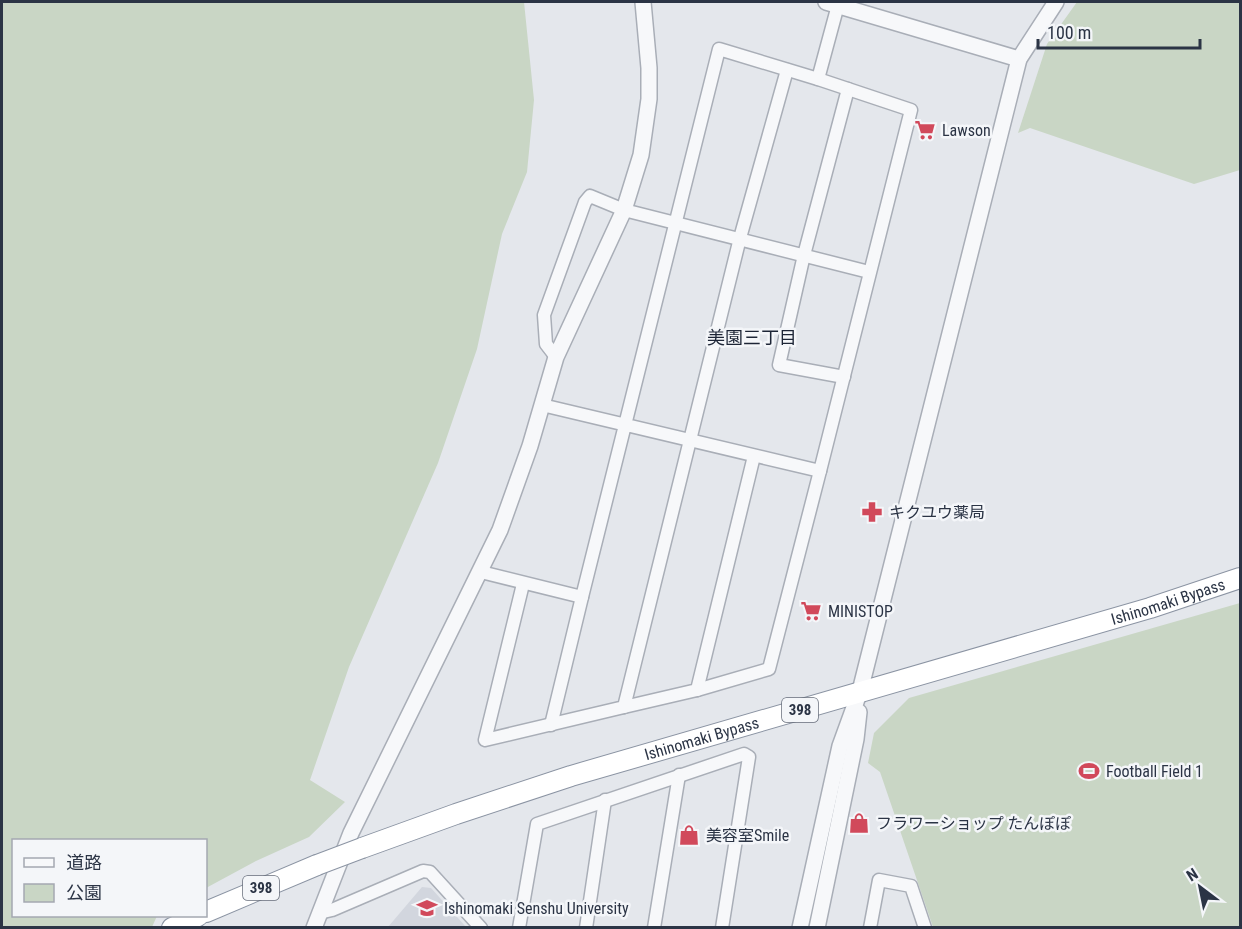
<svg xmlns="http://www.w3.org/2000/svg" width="1242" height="929" font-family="'Roboto Condensed','Noto Sans JP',sans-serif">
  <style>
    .built { fill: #d2d6de }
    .green { fill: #c9d6c5 }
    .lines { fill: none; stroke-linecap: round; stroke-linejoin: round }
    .minor-casing { stroke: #a9aeb7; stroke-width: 15 }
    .tertiary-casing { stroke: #a9aeb7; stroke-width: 18 }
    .trunk-casing { stroke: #8b94a3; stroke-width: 22 }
    .minor { stroke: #f7f8fa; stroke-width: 12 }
    .tertiary { stroke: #f7f8fa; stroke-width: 15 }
    .trunk { stroke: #fff; stroke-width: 20 }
    .trunk-bridge-casing { stroke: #8b94a3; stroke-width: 22; stroke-linecap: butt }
    .trunk-bridge { stroke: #fff; stroke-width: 20 }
    .labels { text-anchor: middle; stroke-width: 5; stroke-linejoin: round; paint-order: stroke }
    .shield { fill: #f4f6f9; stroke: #676e7b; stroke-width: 1.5 }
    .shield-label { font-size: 15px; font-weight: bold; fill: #2b3445 }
    .poi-label { font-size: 16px; fill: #2b3445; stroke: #f4f6f9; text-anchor: start }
    .street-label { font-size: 16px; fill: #2b3445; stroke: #f4f6f9 }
    .neighbourhood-label { font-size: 18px; fill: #1d2536; stroke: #f4f6f9 }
  </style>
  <rect width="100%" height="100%" fill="#e4e7ec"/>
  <path class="built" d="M422,887L431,888L466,927H388Z"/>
  <g class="green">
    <path d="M2,2H524L534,100L527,172L502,234L477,349L438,463L349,667L310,780L345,802L309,837L256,861L206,888V840H14V916H157L152,927H2Z"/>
    <path d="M1077,2H1240V170L1194,184L1030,128L1018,133L1047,44Z"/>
    <path d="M1240,603V927H933L880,772L868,763L874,733L909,698Z"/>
  </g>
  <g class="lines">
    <g class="minor-casing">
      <g id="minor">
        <path d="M818,79L838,5"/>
        <path d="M556,357L546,344L544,315L585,202L590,196L624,210L869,272"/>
        <path d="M844,377L779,365L804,255L848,89"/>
        <path d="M481,572L582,597L719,49L818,79L911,110L820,471L542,405"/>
        <path d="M523,584L485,740L624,707L740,238L787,70"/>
        <path d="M697,690L769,669L820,471"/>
        <path d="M624,707L697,690L754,456"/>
        <path d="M551,725L582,597"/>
        <path d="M319,913L332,910L423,871L430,872L481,928"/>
        <path d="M519,928L537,824L744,754L749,757L722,928"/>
        <path d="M586,928L605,800"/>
        <path d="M654,928L679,775"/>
        <path d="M870,928L879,880L911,886L925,928"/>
      </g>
    </g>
    <g class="tertiary-casing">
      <g id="tertiary">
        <path d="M826,2L1019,59"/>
        <path d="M314,928L351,833L500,530L530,446L556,357L624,210L641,155L649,99V68L643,2"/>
        <path d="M800,928L840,746L860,691L1019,59L1056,2"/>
        <path d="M817,928L856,739L859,712"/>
      </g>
    </g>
    <g class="trunk-casing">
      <g id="trunk">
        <path id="s1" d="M362,848L456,814L571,776L1150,608L1240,578"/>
        <path d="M206,912L317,865"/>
        <path d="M172,928L198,916"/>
      </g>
    </g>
    <use href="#minor" class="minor"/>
    <use href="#tertiary" class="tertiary"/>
    <use href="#trunk" class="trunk"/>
    <g class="trunk-bridge-casing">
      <path id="trunk-bridge" d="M317,865L362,848"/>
    </g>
    <use href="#trunk-bridge" class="trunk-bridge"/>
  </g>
  <defs>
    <g id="supermarket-bare" transform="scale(1.62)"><path d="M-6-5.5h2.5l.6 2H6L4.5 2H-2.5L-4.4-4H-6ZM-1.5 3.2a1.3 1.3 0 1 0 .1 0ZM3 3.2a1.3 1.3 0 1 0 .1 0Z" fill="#d1495b" stroke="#f4f6f9" stroke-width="2.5" paint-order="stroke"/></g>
    <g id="pharmacy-bare" transform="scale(1.62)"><path d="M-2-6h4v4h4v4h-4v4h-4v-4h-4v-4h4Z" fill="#d1495b" stroke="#f4f6f9" stroke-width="2.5" paint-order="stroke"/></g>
    <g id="stadium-bare" transform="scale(1.62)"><path d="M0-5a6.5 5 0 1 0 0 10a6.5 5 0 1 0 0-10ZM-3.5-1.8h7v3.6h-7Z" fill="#d1495b" stroke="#f4f6f9" stroke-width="2.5" paint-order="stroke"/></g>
    <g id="shop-bare" transform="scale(1.62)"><path d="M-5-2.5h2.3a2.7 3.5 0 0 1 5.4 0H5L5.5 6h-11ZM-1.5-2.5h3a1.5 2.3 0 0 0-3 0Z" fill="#d1495b" stroke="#f4f6f9" stroke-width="2.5" paint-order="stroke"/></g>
    <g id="university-bare" transform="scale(1.62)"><path d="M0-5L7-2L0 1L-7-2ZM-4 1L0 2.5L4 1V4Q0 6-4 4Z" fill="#d1495b" stroke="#f4f6f9" stroke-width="2.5" paint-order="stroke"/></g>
  </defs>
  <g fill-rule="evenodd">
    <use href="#supermarket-bare" x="925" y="130"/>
    <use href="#pharmacy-bare" x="872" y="512"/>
    <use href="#supermarket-bare" x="811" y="611"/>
    <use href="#stadium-bare" x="1089" y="771"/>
    <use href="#shop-bare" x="859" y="823"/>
    <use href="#shop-bare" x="689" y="835"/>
    <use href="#university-bare" x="427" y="908"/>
  </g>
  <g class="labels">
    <g class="shield">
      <rect x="782" y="698" width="36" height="24" rx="4.5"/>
      <rect x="243" y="876" width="36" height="24" rx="4.5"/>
    </g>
    <g class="shield-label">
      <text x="800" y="715">398</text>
      <text x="261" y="893">398</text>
    </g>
    <g class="poi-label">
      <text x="942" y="136">Lawson</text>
      <text x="889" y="518">キクユウ薬局</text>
      <text x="828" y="617">MINISTOP</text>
      <text x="1106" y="777">Football Field 1</text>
      <text x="876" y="829">フラワーショップ たんぽぽ</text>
      <text x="706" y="841">美容室Smile</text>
      <text x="444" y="914">Ishinomaki Senshu University</text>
    </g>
    <g class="street-label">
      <text dy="6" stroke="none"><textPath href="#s1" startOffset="843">Ishinomaki Bypass</textPath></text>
      <text dy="6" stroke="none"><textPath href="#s1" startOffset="357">Ishinomaki Bypass</textPath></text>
    </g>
    <g class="neighbourhood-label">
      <text x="752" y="344">美園三丁目</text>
    </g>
  </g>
  <rect width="1242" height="929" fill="none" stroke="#2b3445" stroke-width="6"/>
  <rect x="12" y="839" width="195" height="78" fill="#f4f6f9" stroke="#a4a8b1" stroke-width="1.5"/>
  <rect x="24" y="858" width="30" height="9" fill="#f7f8fa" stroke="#a4a8b1" stroke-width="1.5"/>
  <text x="66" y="869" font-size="18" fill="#2b3445">道路</text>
  <rect x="24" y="884" width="30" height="18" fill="#c9d6c5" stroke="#a4a8b1" stroke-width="1.5"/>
  <text x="66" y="899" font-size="18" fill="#2b3445">公園</text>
  <g transform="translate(1200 887) rotate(328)" stroke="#f4f6f9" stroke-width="4.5" paint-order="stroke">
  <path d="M0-4.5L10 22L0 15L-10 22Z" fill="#2b3445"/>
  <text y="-9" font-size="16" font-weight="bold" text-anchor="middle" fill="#2b3445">N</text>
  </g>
  <path d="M1038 39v9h162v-9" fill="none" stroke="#2b3445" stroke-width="3"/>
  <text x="1047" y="39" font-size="18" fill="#2b3445" stroke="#f4f6f9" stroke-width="4.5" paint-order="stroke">100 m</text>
</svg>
